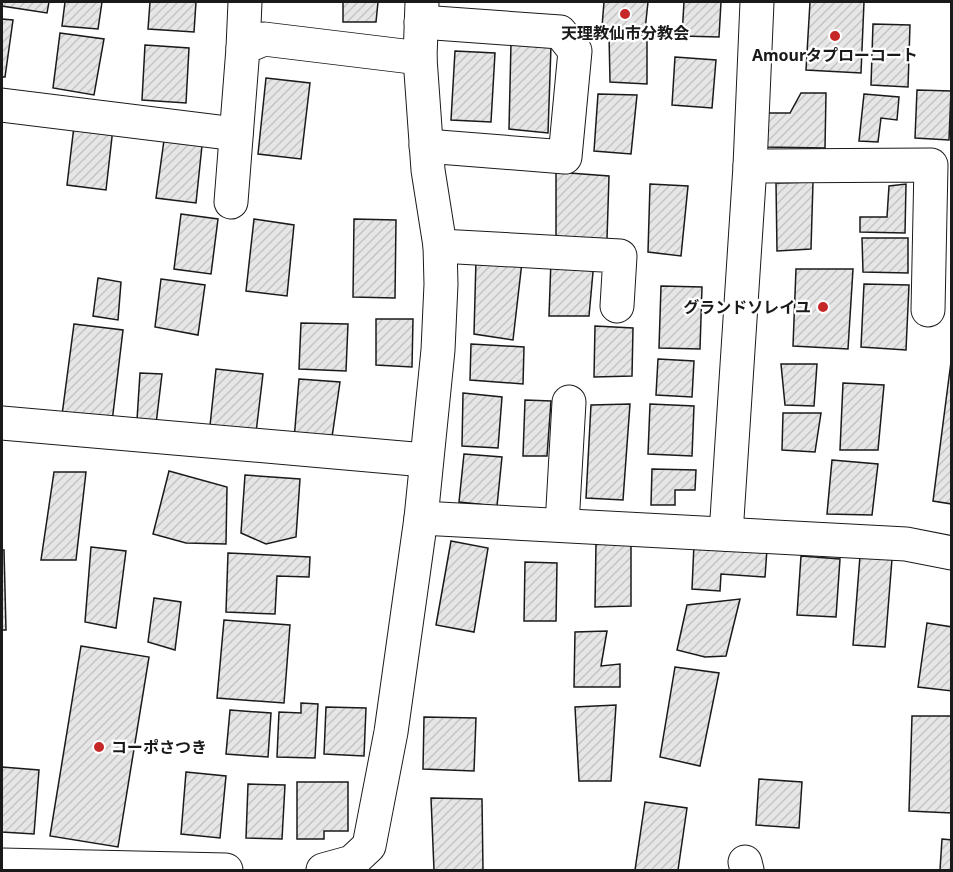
<svg xmlns="http://www.w3.org/2000/svg" width="953" height="872" font-family="'Noto Sans','Noto Sans JP',sans-serif">
  <style>
    .building { fill: url(#building-hatch); stroke: #1a1a1a; stroke-width: 1.5 }
    .lines { fill: none; stroke-linecap: round; stroke-linejoin: round }
    .minor-casing { stroke: #1a1a1a; stroke-width: 35 }
    .minor { stroke: #fff; stroke-width: 33 }
    .poi-dot { fill: #c62828; stroke: #fff; stroke-width: 2 }
    .labels { text-anchor: middle; stroke-width: 4.5; stroke-linejoin: round; paint-order: stroke }
    .poi-label { font-size: 16px; font-weight: bold; fill: #1a1a1a; stroke: #fff }
  </style>
  <defs>
    <pattern id="building-hatch" width="6" height="6" patternUnits="userSpaceOnUse" patternTransform="scale(1.5)"><rect width="6" height="6" fill="#e6e6e6"/><path d="M-1 1l2-2M0 6l6-6M5 7l2-2" fill="none" stroke="#c5c5c5"/></pattern>
  </defs>
  <rect width="100%" height="100%" fill="#fff"/>
  <g class="building">
    <path d="M2,2H49L47,13L2,6Z"/>
    <path d="M65,2H102L98,29L62,26Z"/>
    <path d="M150,2H196L194,32L148,29Z"/>
    <path d="M343,2H378L376,22H343Z"/>
    <path d="M604,2H648L645,30L602,27Z"/>
    <path d="M684,2H721L719,37L682,36Z"/>
    <path d="M810,2H864L861,73L806,70Z"/>
    <path d="M2,19L13,20L5,77H2Z"/>
    <path d="M873,24L910,25L908,87L871,85Z"/>
    <path d="M60,33L104,39L94,95L53,88Z"/>
    <path d="M609,34L647,35V84L610,82Z"/>
    <path d="M511,43L551,46L548,133L509,129Z"/>
    <path d="M145,45L189,48L186,103L142,100Z"/>
    <path d="M455,51L495,53L491,122L451,120Z"/>
    <path d="M675,57L716,60L712,108L672,105Z"/>
    <path d="M266,78L310,83L301,159L258,154Z"/>
    <path d="M917,90L951,91L949,140L915,138Z"/>
    <path d="M801,93H826L825,148L763,147L764,113H790Z"/>
    <path d="M598,94L637,95L631,154L594,151Z"/>
    <path d="M864,94L899,97L897,120L881,118L878,142L859,141Z"/>
    <path d="M74,126L113,128L106,190L67,185Z"/>
    <path d="M165,133L203,136L196,203L156,198Z"/>
    <path d="M556,172L609,176L607,239L556,237Z"/>
    <path d="M813,182L811,249L777,251L776,183Z"/>
    <path d="M650,184L688,186L681,256L648,252Z"/>
    <path d="M906,184L905,233L860,232V217H887L889,186Z"/>
    <path d="M181,214L218,219L211,274L174,269Z"/>
    <path d="M254,219L294,225L287,296L246,291Z"/>
    <path d="M354,219L396,220L395,298L353,297Z"/>
    <path d="M862,238H908V273L863,272Z"/>
    <path d="M476,259L522,262L513,340L474,334Z"/>
    <path d="M551,260L594,261L589,316H549Z"/>
    <path d="M796,269H853L848,349L793,346Z"/>
    <path d="M98,278L121,282L118,320L93,316Z"/>
    <path d="M161,279L205,285L198,335L155,327Z"/>
    <path d="M864,284L909,285L906,350L861,347Z"/>
    <path d="M661,286L702,287L700,349L659,348Z"/>
    <path d="M376,319H413L412,367L376,365Z"/>
    <path d="M301,323L348,324L346,371L299,369Z"/>
    <path d="M74,324L123,330L112,422L62,415Z"/>
    <path d="M595,326L633,328L632,376L594,377Z"/>
    <path d="M471,344L524,347L523,384L470,380Z"/>
    <path d="M952,354V504L933,501Z"/>
    <path d="M658,359L694,361L692,397L656,395Z"/>
    <path d="M781,364H817L814,406L785,405Z"/>
    <path d="M216,369L263,374L255,441L209,435Z"/>
    <path d="M140,373L162,374L156,424L137,420Z"/>
    <path d="M299,379L340,382L331,444L294,440Z"/>
    <path d="M843,383L884,385L878,450H840Z"/>
    <path d="M463,393L502,397L498,448L462,446Z"/>
    <path d="M525,400L551,401L547,456H523Z"/>
    <path d="M630,404L623,500L586,498L591,405Z"/>
    <path d="M650,404L694,406L692,456L648,454Z"/>
    <path d="M783,413H821L815,452L782,450Z"/>
    <path d="M464,454L502,457L497,506L459,502Z"/>
    <path d="M832,460L878,464L872,515L827,514Z"/>
    <path d="M652,469L696,470L695,490H675V505H651Z"/>
    <path d="M169,471L227,487L226,544L186,543L153,534Z"/>
    <path d="M54,472H86L76,560H41Z"/>
    <path d="M245,475L300,479L296,537L266,544L241,533Z"/>
    <path d="M451,541L488,548L474,632L436,625Z"/>
    <path d="M631,541V606L595,607L596,543Z"/>
    <path d="M694,544L767,549L765,577L721,574L720,591L692,589Z"/>
    <path d="M91,547L126,551L116,628L85,622Z"/>
    <path d="M2,550H4L6,630H2Z"/>
    <path d="M228,553L310,557L309,577L277,576L275,614L226,612Z"/>
    <path d="M801,556L840,559L836,617L797,615Z"/>
    <path d="M860,556L892,559L885,647L853,645Z"/>
    <path d="M525,562L557,563L556,621H524Z"/>
    <path d="M154,598L181,602L175,650L148,642Z"/>
    <path d="M740,599L726,656L705,657L677,650L687,605Z"/>
    <path d="M224,620L290,625L284,703L217,698Z"/>
    <path d="M927,623L952,627V691L918,687Z"/>
    <path d="M607,631L601,666L620,664V687H574L575,632Z"/>
    <path d="M81,646L149,657L118,847L50,836Z"/>
    <path d="M675,667L719,673L700,766L660,757Z"/>
    <path d="M301,703L318,704L315,758L277,757L279,712L301,713Z"/>
    <path d="M616,705L611,781H579L575,707Z"/>
    <path d="M326,707L366,708L364,756L324,754Z"/>
    <path d="M230,710L271,713L268,757L226,754Z"/>
    <path d="M912,716H952V813L909,811Z"/>
    <path d="M424,717L476,718L474,771L423,769Z"/>
    <path d="M2,767L39,770L34,834L2,832Z"/>
    <path d="M186,772L226,776L220,838L181,834Z"/>
    <path d="M759,779L802,782L799,828L756,825Z"/>
    <path d="M297,782H348V831H324V839H297Z"/>
    <path d="M248,784L285,785L282,839L246,838Z"/>
    <path d="M431,798L482,799L483,870H434Z"/>
    <path d="M645,802L687,808L678,870H635Z"/>
    <path d="M942,839L952,840V870H940Z"/>
  </g>
  <g class="lines">
    <g class="minor-casing">
      <g id="minor">
        <path d="M421,22L560,32L575,51L565,157L426,146"/>
        <path d="M243,48L245,2"/>
        <path d="M2,105L236,134"/>
        <path d="M750,166L931,165L928,310"/>
        <path d="M231,202L243,48L264,39L420,58"/>
        <path d="M440,246L620,256L617,306"/>
        <path d="M2,423L425,460"/>
        <path d="M421,518L906,544L952,553"/>
        <path d="M562,525L569,402"/>
        <path d="M726,534L750,166L757,2"/>
        <path d="M745,862L747,870"/>
        <path d="M2,865L226,870"/>
        <path d="M323,870L352,862L369,846L391,732L421,518L438,350L441,284L440,246L428,170L420,58L422,2"/>
      </g>
    </g>
    <use href="#minor" class="minor"/>
  </g>
  <g class="poi-dot">
    <circle cx="625" cy="14" r="6"/>
    <circle cx="835" cy="36" r="6"/>
    <circle cx="823" cy="307" r="6"/>
    <circle cx="99" cy="747" r="6"/>
  </g>
  <g class="labels">
    <g class="poi-label">
      <text x="625" y="39">天理教仙市分教会</text>
      <text x="835" y="61">Amourタプローコート</text>
      <text x="811" y="313" text-anchor="end">グランドソレイユ</text>
      <text x="111" y="753" text-anchor="start">コーポさつき</text>
    </g>
  </g>
  <rect width="953" height="872" fill="none" stroke="#1a1a1a" stroke-width="6"/>
</svg>
